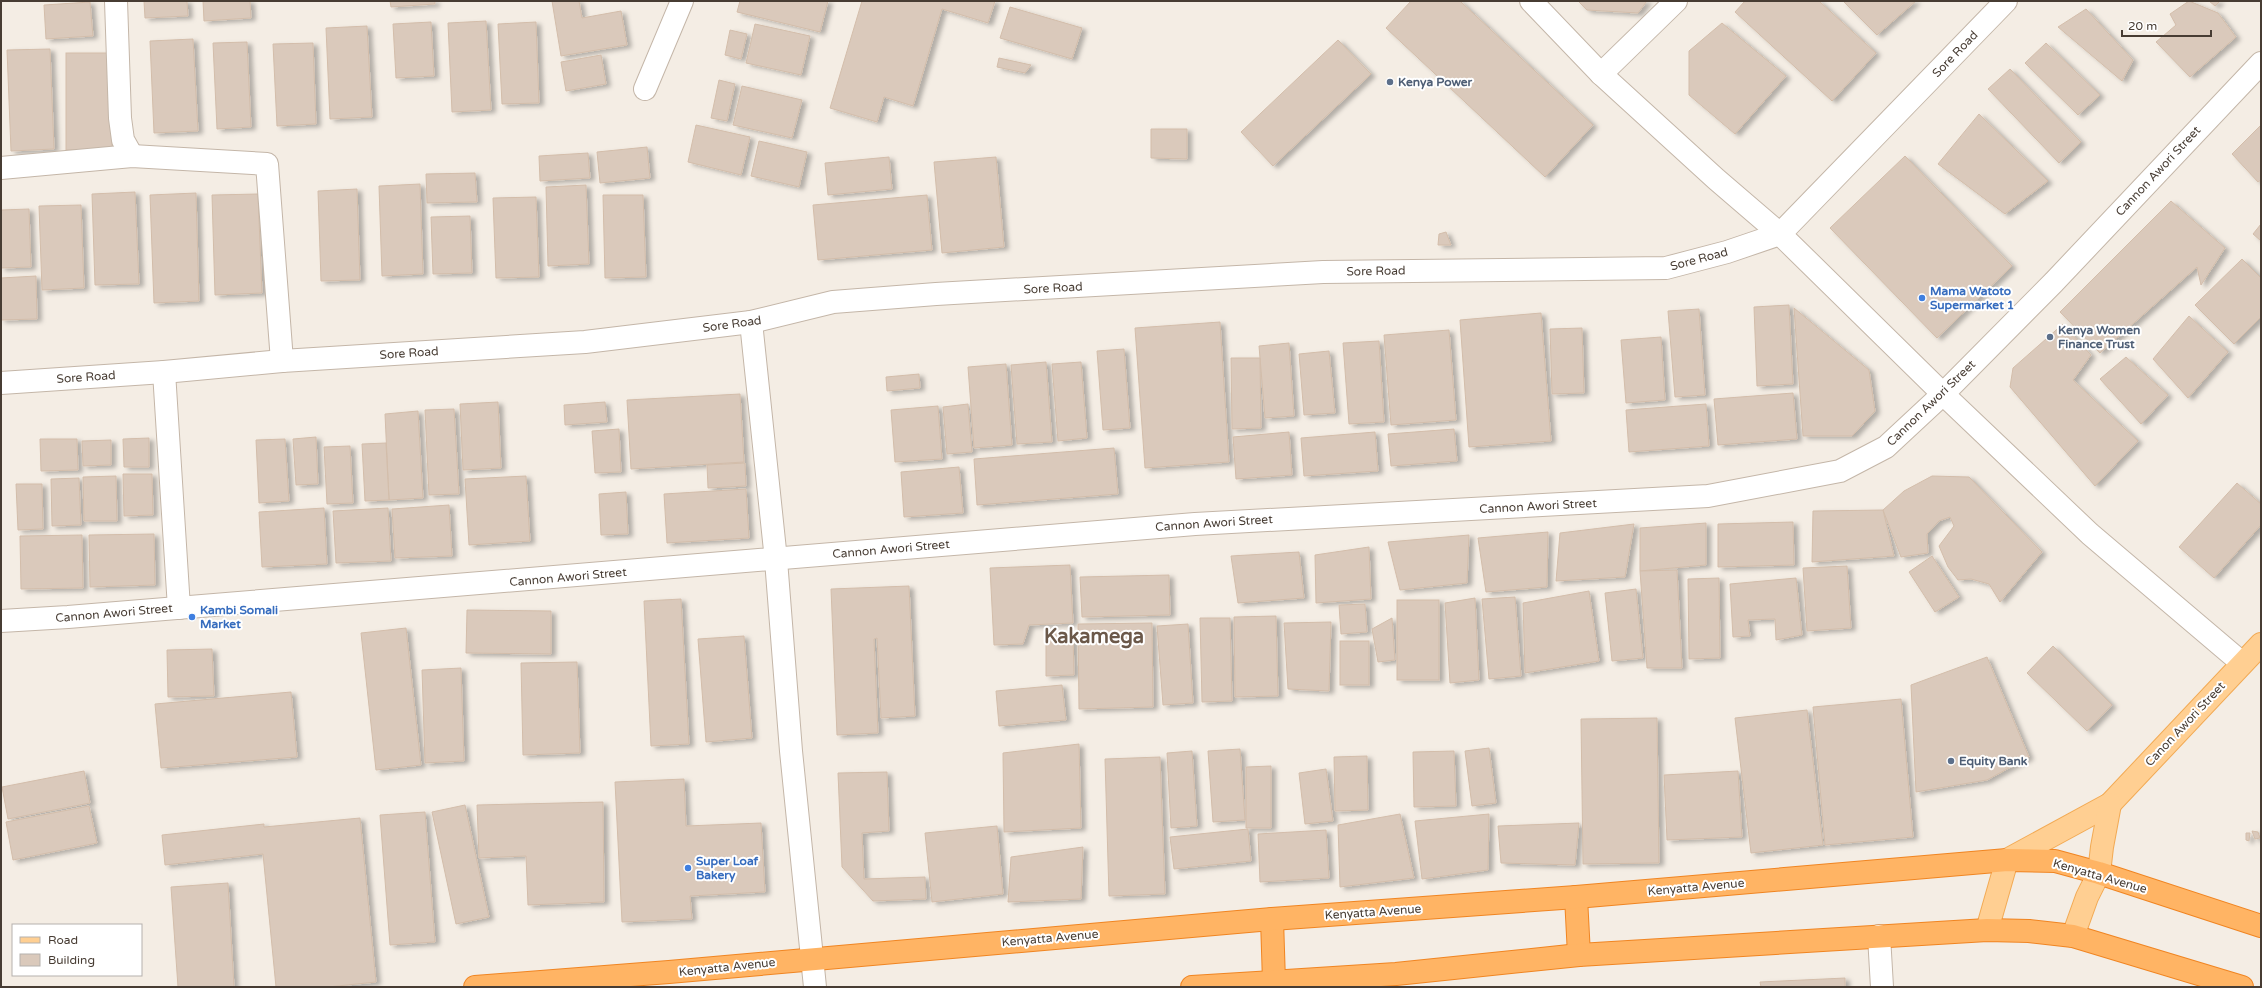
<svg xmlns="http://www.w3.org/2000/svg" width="2262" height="988" font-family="'Varela Round',sans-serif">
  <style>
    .building { fill: #dac9bb; stroke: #d3bdaa; filter: url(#shadow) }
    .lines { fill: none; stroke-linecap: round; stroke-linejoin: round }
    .street-casing { stroke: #c4b6a8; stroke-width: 24 }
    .primary-casing { stroke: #f2aa54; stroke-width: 24 }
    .highway-casing { stroke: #f08522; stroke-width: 24 }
    .street { stroke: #fff; stroke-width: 22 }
    .primary { stroke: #ffcf92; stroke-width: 22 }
    .highway { stroke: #ffb464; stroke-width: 22 }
    .service-dot { fill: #5c6f8a; stroke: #fff; stroke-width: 1.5 }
    .shop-dot { fill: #3f7fe0; stroke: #fff; stroke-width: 1.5 }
    .labels { text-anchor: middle; stroke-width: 4; stroke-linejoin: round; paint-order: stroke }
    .street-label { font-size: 12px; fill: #473c33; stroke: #fff }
    .service-label { font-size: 12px; font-weight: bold; fill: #4e5e75; stroke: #fff; text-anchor: start }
    .shop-label { font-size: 12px; font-weight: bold; fill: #366cbe; stroke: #fff; text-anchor: start }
    .town-label { font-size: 20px; font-weight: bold; fill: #6b5849; stroke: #fff }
  </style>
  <defs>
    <filter id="shadow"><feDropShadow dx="4.5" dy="2.5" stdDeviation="2" flood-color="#0004"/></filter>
  </defs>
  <rect width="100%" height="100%" fill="#f4ede4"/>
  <g class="building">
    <path d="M144,1H187L188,16L145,18Z"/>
    <path d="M203,1H250L251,18L204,21Z"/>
    <path d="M390,1H435V4L391,7Z"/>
    <path d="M552,1H579L582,18L621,11L627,45L561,56Z"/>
    <path d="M740,1H828L820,32L737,12Z"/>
    <path d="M862,1H995L988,23L942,9L913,106L884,97L877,122L830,108Z"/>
    <path d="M1411,1H1460L1593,125L1545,177L1386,28Z"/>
    <path d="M1578,1H1647L1638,13L1587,10Z"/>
    <path d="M1745,1H1819L1876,53L1832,101L1735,12Z"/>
    <path d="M1843,1H1916L1877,35Z"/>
    <path d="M2189,1L2218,13L2236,37L2190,77L2156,42L2176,25L2170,14Z"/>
    <path d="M2209,1H2220L2215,6Z"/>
    <path d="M90,2L93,36L46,39L44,5Z"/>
    <path d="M1010,7L1082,28L1072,59L1000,38Z"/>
    <path d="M2086,9L2133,60L2122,81L2058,27Z"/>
    <path d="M486,21L491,110L452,112L448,23Z"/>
    <path d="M431,22L434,76L396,78L393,24Z"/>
    <path d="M536,22L539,103L502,104L498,24Z"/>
    <path d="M1722,23L1786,76L1735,134L1689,95V51Z"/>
    <path d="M755,24L810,36L801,75L746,63Z"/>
    <path d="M367,26L372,117L330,119L326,28Z"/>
    <path d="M730,30L747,34L741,59L725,55Z"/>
    <path d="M193,39L198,131L154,133L150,41Z"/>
    <path d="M1338,40L1371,74L1273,166L1241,132Z"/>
    <path d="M247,42L251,127L217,129L213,43Z"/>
    <path d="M313,43L316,124L277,126L273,44Z"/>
    <path d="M2046,43L2100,95L2078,115L2025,63Z"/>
    <path d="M50,49L54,149L11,151L7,50Z"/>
    <rect x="66" y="53" width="46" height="97"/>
    <path d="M601,55L606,84L566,91L561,62Z"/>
    <path d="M999,58L1031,65L1025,73L997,67Z"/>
    <path d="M2010,69L2081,142L2059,163L1988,89Z"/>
    <path d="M719,80L735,84L727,121L711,118Z"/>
    <path d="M742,86L802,100L792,138L733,125Z"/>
    <path d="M1979,114L2048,181L2005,214L1938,164Z"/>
    <path d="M696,125L750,137L741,175L688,162Z"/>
    <path d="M2261,125V180L2258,182L2232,154Z"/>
    <path d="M1151,129H1187V159L1151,158Z"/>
    <path d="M759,141L807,152L799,187L751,176Z"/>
    <path d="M647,147L650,178L600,183L597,152Z"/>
    <path d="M588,153L590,178L540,181L539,156Z"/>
    <path d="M1905,156L2012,266L1937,338L1830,228Z"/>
    <path d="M889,157L892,189L828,195L825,163Z"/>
    <path d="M996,157L1004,247L942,253L934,162Z"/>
    <path d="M475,173L477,202L427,203L426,174Z"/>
    <path d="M420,184L423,274L382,276L379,186Z"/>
    <path d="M586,185L589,264L548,266L546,187Z"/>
    <path d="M357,189L360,280L321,281L318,191Z"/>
    <path d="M135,192L139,284L95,285L92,194Z"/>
    <path d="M196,193L199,301L154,303L150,195Z"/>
    <path d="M258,194L262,293L215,295L212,195Z"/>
    <path d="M603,195H643L646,277L605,278Z"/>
    <path d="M927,195L932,250L818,260L813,205Z"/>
    <path d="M536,197L539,277L496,278L493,198Z"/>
    <path d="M2171,201L2225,248L2201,285L2197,267L2100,353L2060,312Z"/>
    <path d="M81,205L84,288L42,290L39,206Z"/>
    <path d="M29,209L31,267L1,268V210Z"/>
    <path d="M470,216L472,273L433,274L431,217Z"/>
    <path d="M2261,224V241L2253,234Z"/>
    <path d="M1446,232L1451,245H1438L1439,234Z"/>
    <path d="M2242,259L2261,278V317L2234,344L2195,305Z"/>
    <path d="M36,276L37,319L1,320V278Z"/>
    <path d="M1789,305L1793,384L1757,386L1754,307Z"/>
    <path d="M1794,308L1869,370L1875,411L1852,436H1803Z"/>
    <path d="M1699,309L1705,395L1675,397L1668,311Z"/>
    <path d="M1541,313L1551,441L1469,447L1460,320Z"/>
    <path d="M2189,316L2228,352L2188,398L2153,359Z"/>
    <path d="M1220,322L1229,462L1145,468L1135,328Z"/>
    <path d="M2063,324L2091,355L2073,380L2138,441L2095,486L2010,387L2013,368Z"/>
    <path d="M1582,328L1584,393L1552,394L1550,329Z"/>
    <path d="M1449,330L1456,420L1391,425L1384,335Z"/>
    <path d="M1661,337L1665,400L1626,403L1621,340Z"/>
    <path d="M1379,341L1384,422L1349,424L1343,343Z"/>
    <path d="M1289,343L1294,416L1265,418L1259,346Z"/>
    <path d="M1124,349L1130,428L1103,430L1097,351Z"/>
    <path d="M1329,351L1335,413L1304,415L1299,354Z"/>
    <path d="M2126,357L2168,395L2141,424L2100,379Z"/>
    <path d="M1231,358H1260L1261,428L1232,429Z"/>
    <path d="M1046,362L1052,442L1017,444L1011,365Z"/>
    <path d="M1081,362L1087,438L1058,441L1052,364Z"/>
    <path d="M1006,364L1012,445L974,448L968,367Z"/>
    <path d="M919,374L920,388L887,391L886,377Z"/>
    <path d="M1793,393L1797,439L1718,445L1714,399Z"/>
    <path d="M740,394L744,462L631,469L627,400Z"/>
    <path d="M498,402L501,468L463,470L460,404Z"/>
    <path d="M605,402L607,422L565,425L564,405Z"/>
    <path d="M968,404L972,452L947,454L943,407Z"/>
    <path d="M1706,404L1709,446L1629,452L1626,410Z"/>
    <path d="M938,406L942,459L895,462L891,410Z"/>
    <path d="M454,409L459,494L429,495L425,410Z"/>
    <path d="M418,411L423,498L389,500L385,414Z"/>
    <path d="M619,429L621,472L595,473L592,431Z"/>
    <path d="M1454,429L1457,461L1391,466L1388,434Z"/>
    <path d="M1289,432L1292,475L1236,479L1233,437Z"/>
    <path d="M1375,432L1378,471L1304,476L1301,438Z"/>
    <path d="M316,437L318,484L296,485L293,439Z"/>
    <path d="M149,438V467H124L123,439Z"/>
    <path d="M40,439H77L78,470L41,471Z"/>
    <path d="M285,439L289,501L259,503L256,440Z"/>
    <path d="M111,440V465L83,466L82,441Z"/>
    <path d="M386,443L389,500L365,501L362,444Z"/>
    <path d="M350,446L353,503L327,504L324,447Z"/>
    <path d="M1114,448L1118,494L977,505L974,459Z"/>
    <path d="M745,463L746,486L708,488L707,465Z"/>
    <path d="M959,467L963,513L904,517L901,472Z"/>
    <path d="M123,474H152L153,515L124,516Z"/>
    <path d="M116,476L117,521H84L83,477Z"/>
    <path d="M526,476L530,541L469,545L465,479Z"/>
    <path d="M1932,476L1969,477L2042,552L2000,602L1989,584L1971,579L1958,580L1948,567L1939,546L1954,526L1950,517L1939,521L1927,534L1928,553L1901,557L1883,510L1904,491Z"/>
    <path d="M79,478L81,525L52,526L51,479Z"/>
    <path d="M2237,483L2261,504V525L2214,578L2179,547Z"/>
    <path d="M16,484H42L43,529L18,530Z"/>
    <path d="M746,489L749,538L667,543L664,494Z"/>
    <path d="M626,492L628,534L601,535L599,494Z"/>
    <path d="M449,505L452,556L395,558L392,509Z"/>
    <path d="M324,508L327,564L262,567L259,512Z"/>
    <path d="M388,508L391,561L336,563L333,511Z"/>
    <path d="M1883,510L1894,556L1812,562L1813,511Z"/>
    <path d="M1793,522L1794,565L1718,567V524Z"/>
    <path d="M1706,523V565L1640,571V528Z"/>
    <path d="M1634,524L1625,577L1556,581L1560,533Z"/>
    <path d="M1548,532L1547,587L1486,592L1478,538Z"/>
    <path d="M154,534L155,585L90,587L89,535Z"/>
    <path d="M82,535L83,588L21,589L20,536Z"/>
    <path d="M1469,535L1467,583L1400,590L1388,542Z"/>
    <path d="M1369,547L1371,599L1316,603L1315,555Z"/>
    <path d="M1299,552L1304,598L1238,603L1231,556Z"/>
    <path d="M1932,556L1959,597L1935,612L1909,572Z"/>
    <path d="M1070,565L1073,623L1029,625L1023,644L994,645L990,568Z"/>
    <path d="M1847,566L1851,628L1807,631L1803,568Z"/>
    <path d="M1677,570L1682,668H1647L1640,571Z"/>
    <path d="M1169,575L1170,615L1082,617L1080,577Z"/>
    <path d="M1719,578L1720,658L1689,659L1688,579Z"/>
    <path d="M1796,578L1802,635L1776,640L1775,619L1748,620L1750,636L1733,637L1730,584Z"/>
    <path d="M909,586L915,716L881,718L877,638L874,639L878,733L837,735L831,589Z"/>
    <path d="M1636,589L1643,658L1612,661L1605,593Z"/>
    <path d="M1589,591L1599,661L1525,673L1523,603Z"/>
    <path d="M1515,597L1521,676L1489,679L1482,599Z"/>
    <path d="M1475,598L1479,680L1450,683L1445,603Z"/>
    <path d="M681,599L689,744L651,746L644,601Z"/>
    <rect x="1397" y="600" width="42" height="80"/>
    <path d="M1365,604L1367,632L1341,634L1339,605Z"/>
    <path d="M467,610L551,611V654L466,653Z"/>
    <path d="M1276,616L1278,696L1235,697L1234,617Z"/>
    <path d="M1200,618H1230L1232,701L1202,702Z"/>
    <path d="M1392,618L1395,660L1378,662L1372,629Z"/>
    <path d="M1331,622L1329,691L1288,689L1284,623Z"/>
    <path d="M1152,623L1153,707L1079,709L1078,624Z"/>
    <path d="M1188,624L1193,703L1163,705L1157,626Z"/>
    <path d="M406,628L421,765L376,770L361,633Z"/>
    <path d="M1046,634H1073L1074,675L1046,676Z"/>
    <path d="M744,636L752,738L706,742L698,639Z"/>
    <rect x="1340" y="641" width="29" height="44"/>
    <path d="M2053,646L2112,705L2087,731L2027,673Z"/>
    <path d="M212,649L214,696L168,697L167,650Z"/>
    <path d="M1987,657L2029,757L1987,780L1916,792L1911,685Z"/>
    <path d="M577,662L580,753L523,755L521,663Z"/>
    <path d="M461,668L464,761L425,763L422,670Z"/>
    <path d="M1062,685L1066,720L999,726L996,691Z"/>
    <path d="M291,692L297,757L161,768L155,704Z"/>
    <path d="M1901,699L1913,837L1825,845L1813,707Z"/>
    <path d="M1807,710L1823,845L1751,853L1735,718Z"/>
    <path d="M1657,718L1659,863L1583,864L1581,719Z"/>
    <path d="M1079,744L1081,828L1004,832L1003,753Z"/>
    <path d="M1489,748L1496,803L1472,806L1465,751Z"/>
    <path d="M1240,749L1245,820L1213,822L1208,751Z"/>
    <path d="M1192,751L1197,826L1171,828L1167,753Z"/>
    <path d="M1454,751L1456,806L1414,807L1413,752Z"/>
    <path d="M1367,756L1368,810L1335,811L1334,757Z"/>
    <path d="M1160,757L1165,894L1109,896L1105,759Z"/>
    <path d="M1271,766V828H1246V767Z"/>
    <path d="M1326,769L1333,821L1305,824L1299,773Z"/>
    <path d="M84,771L90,803L8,819L2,787Z"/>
    <path d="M1738,771L1742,837L1667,840L1664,775Z"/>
    <path d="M887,772L889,831L862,833L864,879L925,877L926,899L873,901L842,867L838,773Z"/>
    <path d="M684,779L686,826L761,823L765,892L690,896L692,919L622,922L615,782Z"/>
    <path d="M603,802L604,902L528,905L526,856L479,858L477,805Z"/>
    <path d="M465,805L489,917L456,924L432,812Z"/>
    <path d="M89,806L97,843L13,860L6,822Z"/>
    <path d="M425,812L435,942L390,945L380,815Z"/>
    <path d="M1400,814L1414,878L1340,887L1338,825Z"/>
    <path d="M1489,814L1488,870L1422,879L1415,821Z"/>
    <path d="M360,818L376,982L328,987H276L263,854L165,865L162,835L264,824V827Z"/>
    <path d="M1579,823L1575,865L1501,863L1498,826Z"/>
    <path d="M997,826L1003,894L932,902L925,833Z"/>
    <path d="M1248,829L1251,861L1174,869L1170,837Z"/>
    <path d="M1326,830L1329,878L1260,882L1258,834Z"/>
    <path d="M2252,831L2258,832L2260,838L2255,839Z"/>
    <path d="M2246,833H2250L2249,841L2246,840Z"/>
    <path d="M1083,847L1081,899L1008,902L1011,857Z"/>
    <path d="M228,883L234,987H178L171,887Z"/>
    <path d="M1845,978V987H1761L1760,982Z"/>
  </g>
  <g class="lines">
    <g class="street-casing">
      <g id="street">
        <path d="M116,1L120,118L123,140L132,156"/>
        <path d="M1531,1L1601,74L1716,179L1780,234L1943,394L2090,534L2242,663"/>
        <path d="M1601,74L1676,1"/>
        <path d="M645,89L682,1"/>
        <path d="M1,168L132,156L267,164L282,361"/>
        <path d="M751,322L776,560L791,751L815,987"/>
        <path d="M164,372L179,608"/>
        <path d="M1,383L164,372L282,361L585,342L751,322L833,302L936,294L1323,272L1666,268L1727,252L1780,234L2006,1"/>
        <path d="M1,621L68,617L1195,524L1708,496L1840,471L1886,447L1943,394L2054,282L2261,63"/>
        <path d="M1879,936L1882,987"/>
      </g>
    </g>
    <g class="primary-casing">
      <g id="primary">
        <path d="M1987,930L2007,860L2110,804L2261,644"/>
        <path d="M2073,936L2087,897L2099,873L2102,847L2110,804"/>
      </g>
    </g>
    <g class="highway-casing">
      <g id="highway">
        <path d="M1576,897L1579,955"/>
        <path d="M1272,919L1274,982"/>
        <path d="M475,987L669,972L1272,919L1576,897L2007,860L2055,861L2099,873L2261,926"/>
        <path d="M1192,987L1396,974L1579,955L1987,930L2029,931L2073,936L2242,987"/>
      </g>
    </g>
    <use href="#street" class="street"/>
    <use href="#primary" class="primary"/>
    <use href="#highway" class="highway"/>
  </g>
  <g class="service-dot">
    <circle cx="1390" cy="82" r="4"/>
    <circle cx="2050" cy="337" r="4"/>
    <circle cx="1951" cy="761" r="4"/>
  </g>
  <g class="shop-dot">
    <circle cx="1922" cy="298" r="4"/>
    <circle cx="192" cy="617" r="4"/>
    <circle cx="688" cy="868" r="4"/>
  </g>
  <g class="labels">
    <g class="street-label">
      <text transform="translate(1955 54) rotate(-46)" y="4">Sore Road</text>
      <text transform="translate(2158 171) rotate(-47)" y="4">Cannon Awori Street</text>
      <text transform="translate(1699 259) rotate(-15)" y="4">Sore Road</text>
      <text transform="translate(1376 271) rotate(-1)" y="4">Sore Road</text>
      <text transform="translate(1053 288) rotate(-3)" y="4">Sore Road</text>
      <text transform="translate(732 324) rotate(-8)" y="4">Sore Road</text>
      <text transform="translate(409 353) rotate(-4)" y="4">Sore Road</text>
      <text transform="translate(86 377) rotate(-4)" y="4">Sore Road</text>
      <text transform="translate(1931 403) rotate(-44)" y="4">Cannon Awori Street</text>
      <text transform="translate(1538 506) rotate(-3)" y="4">Cannon Awori Street</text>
      <text transform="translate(1214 523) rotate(-4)" y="4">Cannon Awori Street</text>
      <text transform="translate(891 549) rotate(-5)" y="4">Cannon Awori Street</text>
      <text transform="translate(568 577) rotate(-5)" y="4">Cannon Awori Street</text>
      <text transform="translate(114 613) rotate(-5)" y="4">Cannon Awori Street</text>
      <text transform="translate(2185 724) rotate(-47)" y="4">Canon Awori Street</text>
      <text transform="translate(2100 876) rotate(16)" y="4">Kenyatta Avenue</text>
      <text transform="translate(1696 887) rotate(-5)" y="4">Kenyatta Avenue</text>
      <text transform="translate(1373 912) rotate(-4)" y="4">Kenyatta Avenue</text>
      <text transform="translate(1050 938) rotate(-5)" y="4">Kenyatta Avenue</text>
      <text transform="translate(727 967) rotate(-6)" y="4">Kenyatta Avenue</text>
    </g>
    <g class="service-label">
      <text x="1398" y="86">Kenya Power</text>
      <text x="2058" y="334">Kenya Women<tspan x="2058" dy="14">Finance Trust</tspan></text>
      <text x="1959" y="765">Equity Bank</text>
    </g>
    <g class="shop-label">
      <text x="1930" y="295">Mama Watoto<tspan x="1930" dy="14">Supermarket 1</tspan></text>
      <text x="200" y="614">Kambi Somali<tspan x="200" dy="14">Market</tspan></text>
      <text x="696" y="865">Super Loaf<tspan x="696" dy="14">Bakery</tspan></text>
    </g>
    <g class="town-label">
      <text x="1094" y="643">Kakamega</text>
    </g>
  </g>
  <rect width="2262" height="988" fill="none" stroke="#473c33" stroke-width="4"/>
  <rect x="12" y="924" width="130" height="52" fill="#ffffff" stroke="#b5b1ad"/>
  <rect x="20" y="937" width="20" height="6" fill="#ffcf92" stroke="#b5b1ad"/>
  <text x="48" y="944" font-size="12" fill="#473c33">Road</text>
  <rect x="20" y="954" width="20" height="12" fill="#dac9bb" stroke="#b5b1ad"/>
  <text x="48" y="964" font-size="12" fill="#473c33">Building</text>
  <path d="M2122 30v6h89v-6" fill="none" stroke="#473c33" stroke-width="2"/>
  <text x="2128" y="30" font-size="12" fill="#473c33" stroke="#ffffff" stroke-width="3" paint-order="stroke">20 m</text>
</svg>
